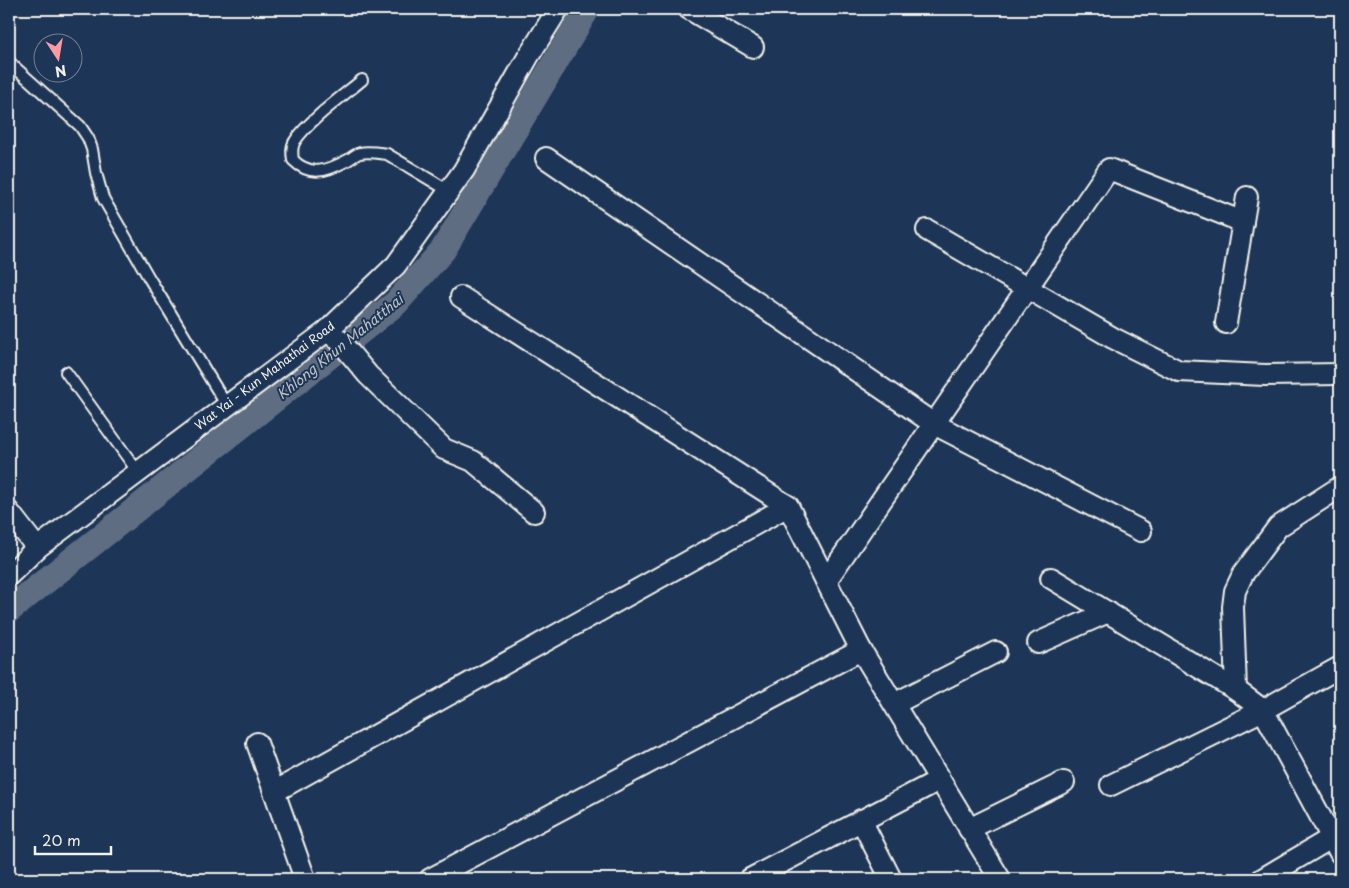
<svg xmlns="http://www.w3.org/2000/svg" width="1349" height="888" font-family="'Playpen Sans',sans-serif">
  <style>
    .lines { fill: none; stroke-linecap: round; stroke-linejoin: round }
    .canal { stroke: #5e6d82; stroke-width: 26 }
    .service-casing { stroke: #f4f1e8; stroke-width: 14 }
    .minor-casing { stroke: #f4f1e8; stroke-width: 24 }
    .service { stroke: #1d3557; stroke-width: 10 }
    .minor { stroke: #1d3557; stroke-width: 20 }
    .labels { text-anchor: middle; stroke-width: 4; stroke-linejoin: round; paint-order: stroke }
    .street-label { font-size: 12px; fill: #f4f1e8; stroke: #1d3557 }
    .water-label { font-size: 14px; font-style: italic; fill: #c0c3c4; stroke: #1d3557 }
  </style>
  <rect width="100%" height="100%" fill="#1d3557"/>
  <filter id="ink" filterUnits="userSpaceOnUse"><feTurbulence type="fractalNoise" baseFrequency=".02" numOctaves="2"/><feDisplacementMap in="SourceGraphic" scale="10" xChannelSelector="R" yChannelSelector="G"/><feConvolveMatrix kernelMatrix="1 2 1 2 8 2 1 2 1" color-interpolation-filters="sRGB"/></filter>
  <g filter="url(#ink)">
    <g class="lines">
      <path class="canal" d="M9,610L396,303L443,250L587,9"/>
      <g class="service-casing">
        <g id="service">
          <path d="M9,62L80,126L88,138L92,149L96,173L103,198L149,278L227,406"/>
          <path d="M362,80C344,95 307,122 295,141C291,147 292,154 293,160C310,177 327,171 346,161C351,159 355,154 360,153C368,151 379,153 387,154L449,191"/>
          <path d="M66,372L138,472"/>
        </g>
      </g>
      <g class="minor-casing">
        <g id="minor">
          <path d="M689,9L753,47"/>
          <path d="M546,158L934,424L1141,531"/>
          <path d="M927,230L1113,338L1179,371L1265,375L1340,374"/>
          <path d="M461,297L788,506L861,650L1000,879"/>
          <path d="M1226,323L1247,197"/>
          <path d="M327,331L338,339L368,375L444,449L473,461L534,512"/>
          <path d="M1340,487L1278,527L1243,574L1235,591L1233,607L1236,690L1263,710L1340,853"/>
          <path d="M9,512L37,548"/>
          <path d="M9,575L37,548L327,331L396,265L464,170L528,57L558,9"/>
          <path d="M1051,578L1236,690"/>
          <path d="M826,581L1109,169L1243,222"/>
          <path d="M1038,643L1108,612"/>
          <path d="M894,704L996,652"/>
          <path d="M257,743L305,879"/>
          <path d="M1111,785L1263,710L1340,667"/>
          <path d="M274,792L788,506"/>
          <path d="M861,820L891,879"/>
          <path d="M969,829L1064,782"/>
          <path d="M430,879L861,650"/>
          <path d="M750,879L939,780"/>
          <path d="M1262,879L1333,837"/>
        </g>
      </g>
      <use href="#service" class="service"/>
      <use href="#minor" class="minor"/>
    </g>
  </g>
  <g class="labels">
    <g class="street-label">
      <text transform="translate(265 376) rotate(-37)" y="4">Wat Yai - Kun Mahathai Road</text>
    </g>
    <g class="water-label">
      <text transform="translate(340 347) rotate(-39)" y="5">Khlong Khun Mahatthai</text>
    </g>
  </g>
  <rect width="1349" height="888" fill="none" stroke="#1d3557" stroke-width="30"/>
  <rect x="15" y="15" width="1319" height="858" fill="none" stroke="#f4f1e8" stroke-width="2" filter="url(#ink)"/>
  <g transform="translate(58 58) rotate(168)"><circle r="24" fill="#1d3557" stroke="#738091"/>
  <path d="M0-4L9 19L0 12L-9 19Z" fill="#ff9aa2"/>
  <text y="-8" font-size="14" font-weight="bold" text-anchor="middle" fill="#f4f1e8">N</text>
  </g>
  <path d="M35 846v8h76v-8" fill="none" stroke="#f4f1e8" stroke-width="2.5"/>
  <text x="42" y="846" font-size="15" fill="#f4f1e8" stroke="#1d3557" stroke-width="4" paint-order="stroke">20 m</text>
</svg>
